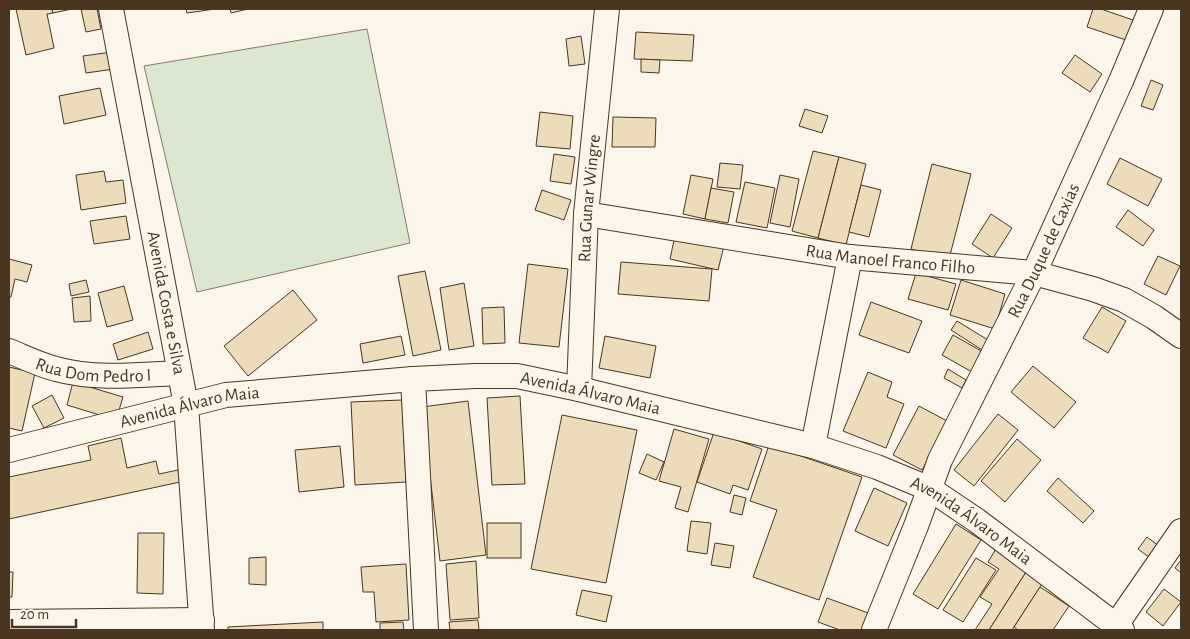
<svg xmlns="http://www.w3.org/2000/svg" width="1190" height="639" font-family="'Alegreya Sans',sans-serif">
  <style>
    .green { fill: #dce7d0; stroke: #887966 }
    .building { fill: #ecdcbc; stroke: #4a3520 }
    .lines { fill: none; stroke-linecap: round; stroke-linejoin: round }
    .minor-casing { stroke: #4a3520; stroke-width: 26 }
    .minor { stroke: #fbf6e9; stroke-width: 24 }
    .labels { text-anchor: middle; stroke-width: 4; stroke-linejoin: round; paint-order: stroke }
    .street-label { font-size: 18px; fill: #4a3520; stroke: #fbf6e9 }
  </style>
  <rect width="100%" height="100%" fill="#fbf6e9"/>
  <path class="green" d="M367,29L410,243L197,292L144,66Z"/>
  <g class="building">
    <path d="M16,9H52L53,13L47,14L54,48L26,55Z"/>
    <path d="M52,9H72L53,13Z"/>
    <path d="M81,9H97L101,29L86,32Z"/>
    <path d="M186,9H215L187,13Z"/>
    <path d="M230,9H248L231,13Z"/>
    <path d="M1093,9H1101L1136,21L1129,41L1087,27Z"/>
    <path d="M636,32L694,35L692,61L634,59Z"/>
    <path d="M581,36L585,64L569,66L566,39Z"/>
    <path d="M112,52L114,69L86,73L83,56Z"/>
    <path d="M1075,55L1102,74L1090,92L1062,73Z"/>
    <path d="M641,59L660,60L659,73L641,72Z"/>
    <path d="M1151,80L1163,85L1153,110L1141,106Z"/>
    <path d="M100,88L106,115L64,124L59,96Z"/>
    <path d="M805,109L828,116L822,133L799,126Z"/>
    <path d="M540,112L573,116L570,149L536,146Z"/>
    <path d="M613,117L656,118L655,147H612Z"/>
    <path d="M813,151L839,157L818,238L792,231Z"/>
    <path d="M554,154L575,157L571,184L550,181Z"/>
    <path d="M839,157L866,164L846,245L818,238Z"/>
    <path d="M1120,158L1162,179L1148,206L1107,184Z"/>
    <path d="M720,163L743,165L740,189L717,187Z"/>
    <path d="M932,164L971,174L949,259L911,249Z"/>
    <path d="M104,171L106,182L123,180L126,203L81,210L76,175Z"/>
    <path d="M691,175L713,179L705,219L683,214Z"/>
    <path d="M780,175L799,179L790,227L770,223Z"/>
    <path d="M745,182L775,188L767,228L736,222Z"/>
    <path d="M861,185L881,190L869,237L849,232Z"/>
    <path d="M711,188L734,192L728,223L705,219Z"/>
    <path d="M542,190L571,200L564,220L535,210Z"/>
    <path d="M1128,210L1154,230L1143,246L1116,227Z"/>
    <path d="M991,214L1012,228L993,258L972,244Z"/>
    <path d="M126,216L130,239L94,244L90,221Z"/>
    <path d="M676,231L725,242L718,270L670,259Z"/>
    <path d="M1158,256L1180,266L1166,295L1144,284Z"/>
    <path d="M9,259L32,265L27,282L15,279L11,297H9Z"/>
    <path d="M621,262L712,269L709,301L618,294Z"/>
    <path d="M528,264L568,269L559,347L519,343Z"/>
    <path d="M425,271L441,350L413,356L398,276Z"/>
    <path d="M916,273L956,284L948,310L908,299Z"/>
    <path d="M86,280L89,292L71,296L69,284Z"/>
    <path d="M961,280L1005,294L995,329L950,315Z"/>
    <path d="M464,283L474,346L449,350L440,288Z"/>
    <path d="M124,286L133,320L107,327L98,293Z"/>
    <path d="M293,290L317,320L248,376L224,346Z"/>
    <path d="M90,296L91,321L74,322L72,298Z"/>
    <path d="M871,302L922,321L909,353L859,335Z"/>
    <path d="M504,307L505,343L483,344L482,308Z"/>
    <path d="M1102,307L1126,321L1108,353L1083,338Z"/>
    <path d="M957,321L988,340L982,350L951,330Z"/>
    <path d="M148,332L153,349L118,360L113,344Z"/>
    <path d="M953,335L983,352L972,372L942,355Z"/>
    <path d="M401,336L405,355L363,363L360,344Z"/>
    <path d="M605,336L656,346L650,378L599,368Z"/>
    <path d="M1033,366L1076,402L1054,428L1011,392Z"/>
    <path d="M9,367L35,373L22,431L9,428Z"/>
    <path d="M948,369L966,380L962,388L944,378Z"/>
    <path d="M868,372L892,382L887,397L904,404L886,448L843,431Z"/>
    <path d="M73,382L123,397L116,420L67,405Z"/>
    <path d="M52,395L64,418L44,428L32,406Z"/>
    <path d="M520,396L525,484L492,485L487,398Z"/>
    <path d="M402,400L406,482L355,485L351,402Z"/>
    <path d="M468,401L486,555L440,561L422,407Z"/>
    <path d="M919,406L949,422L922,470L893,455Z"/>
    <path d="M998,414L1018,430L974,486L954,470Z"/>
    <path d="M562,415L637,430L606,583L531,569Z"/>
    <path d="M674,429L709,439L688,512L675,508L681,487L659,481Z"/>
    <path d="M714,432L762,449L748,490L733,485L730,494L697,482Z"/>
    <path d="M121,438L127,468L156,461L159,474L178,470L180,482L9,519V477L91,460L88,446Z"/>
    <path d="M1017,439L1041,460L1005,502L981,481Z"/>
    <path d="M769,445L862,477L819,600L753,577L777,510L750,501Z"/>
    <path d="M340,446L344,487L299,492L295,450Z"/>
    <path d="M647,454L664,462L656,480L639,473Z"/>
    <path d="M1058,478L1094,511L1083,523L1047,491Z"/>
    <path d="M874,488L907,503L888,546L855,531Z"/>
    <path d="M734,495L746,498L742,515L730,512Z"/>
    <path d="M691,521L711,523L707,554L687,551Z"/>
    <rect x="487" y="523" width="34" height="35"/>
    <path d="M956,524L981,540L938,609L913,594Z"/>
    <path d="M138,533H164L163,594L137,593Z"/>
    <path d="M1147,537L1159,546L1150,558L1138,549Z"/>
    <path d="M715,543L734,546L730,568L711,565Z"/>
    <path d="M996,549L1028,569L989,630H975L992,604L980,597L999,569L988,562Z"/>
    <path d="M266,557V585L249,584V558Z"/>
    <path d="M976,558L996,570L963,622L943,610Z"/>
    <path d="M1181,560V573L1175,568Z"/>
    <path d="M476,561L479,618L450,620L446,564Z"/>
    <path d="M406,564L409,620L376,622L374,592H363L361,567Z"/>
    <path d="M1028,569L1045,579L1040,587L1012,630H989Z"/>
    <path d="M9,572H13L12,597H9Z"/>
    <path d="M1040,587L1069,606L1053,630H1018L1014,627Z"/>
    <path d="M1164,589L1181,602L1163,626L1146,612Z"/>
    <path d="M582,590L612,596L606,622L576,615Z"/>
    <path d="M827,598L871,614L865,630H840L818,622Z"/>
    <path d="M478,620L479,630H450L449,622Z"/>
    <path d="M323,622V630H228V627Z"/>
    <path d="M403,622L404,630H380V623Z"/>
  </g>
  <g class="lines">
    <g class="minor-casing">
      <g id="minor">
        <path id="s1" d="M111,9L186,405L202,630"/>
        <path id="s2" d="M586,214L850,257L1034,273L1093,289L1124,300L1154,317L1181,336"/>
        <path id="s3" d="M9,351C24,357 40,365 56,369C96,380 138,375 179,373"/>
        <path d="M413,379L426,630"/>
        <path id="s4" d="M579,389L586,214L607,9"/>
        <path d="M813,446L850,257"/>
        <path id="s5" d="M9,450L226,395L413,379L475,376H517L579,389L813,446L877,467L930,489L976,520L1122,630"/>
        <path d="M9,622L202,620"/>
        <path d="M1116,625L1181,531"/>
        <path id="s6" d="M874,630L916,526L940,460L1034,273L1121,81L1151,9"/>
      </g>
    </g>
    <use href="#minor" class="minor"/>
  </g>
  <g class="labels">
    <g class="street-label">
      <text dy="6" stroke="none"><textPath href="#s4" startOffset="191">Rua Gunar Wingre</textPath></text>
      <text dy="6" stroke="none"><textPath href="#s6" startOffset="416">Rua Duque de Caxias</textPath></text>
      <text dy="6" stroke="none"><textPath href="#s2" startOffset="308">Rua Manoel Franco Filho</textPath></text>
      <text dy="6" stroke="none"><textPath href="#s1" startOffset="299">Avenida Costa e Silva</textPath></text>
      <text dy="6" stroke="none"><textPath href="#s3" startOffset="88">Rua Dom Pedro I</textPath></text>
      <text dy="6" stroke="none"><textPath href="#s5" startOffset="591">Avenida Álvaro Maia</textPath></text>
      <text dy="6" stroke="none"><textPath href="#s5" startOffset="186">Avenida Álvaro Maia</textPath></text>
      <text dy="6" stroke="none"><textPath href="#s5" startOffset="996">Avenida Álvaro Maia</textPath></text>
    </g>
  </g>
  <rect width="1190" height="639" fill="none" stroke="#4a3520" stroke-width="20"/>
  <path d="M12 619v8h64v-8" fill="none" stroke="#4a3520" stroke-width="2.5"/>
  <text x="20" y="619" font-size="15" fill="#4a3520" stroke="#fbf6e9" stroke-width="4" paint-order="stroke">20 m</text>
</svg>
